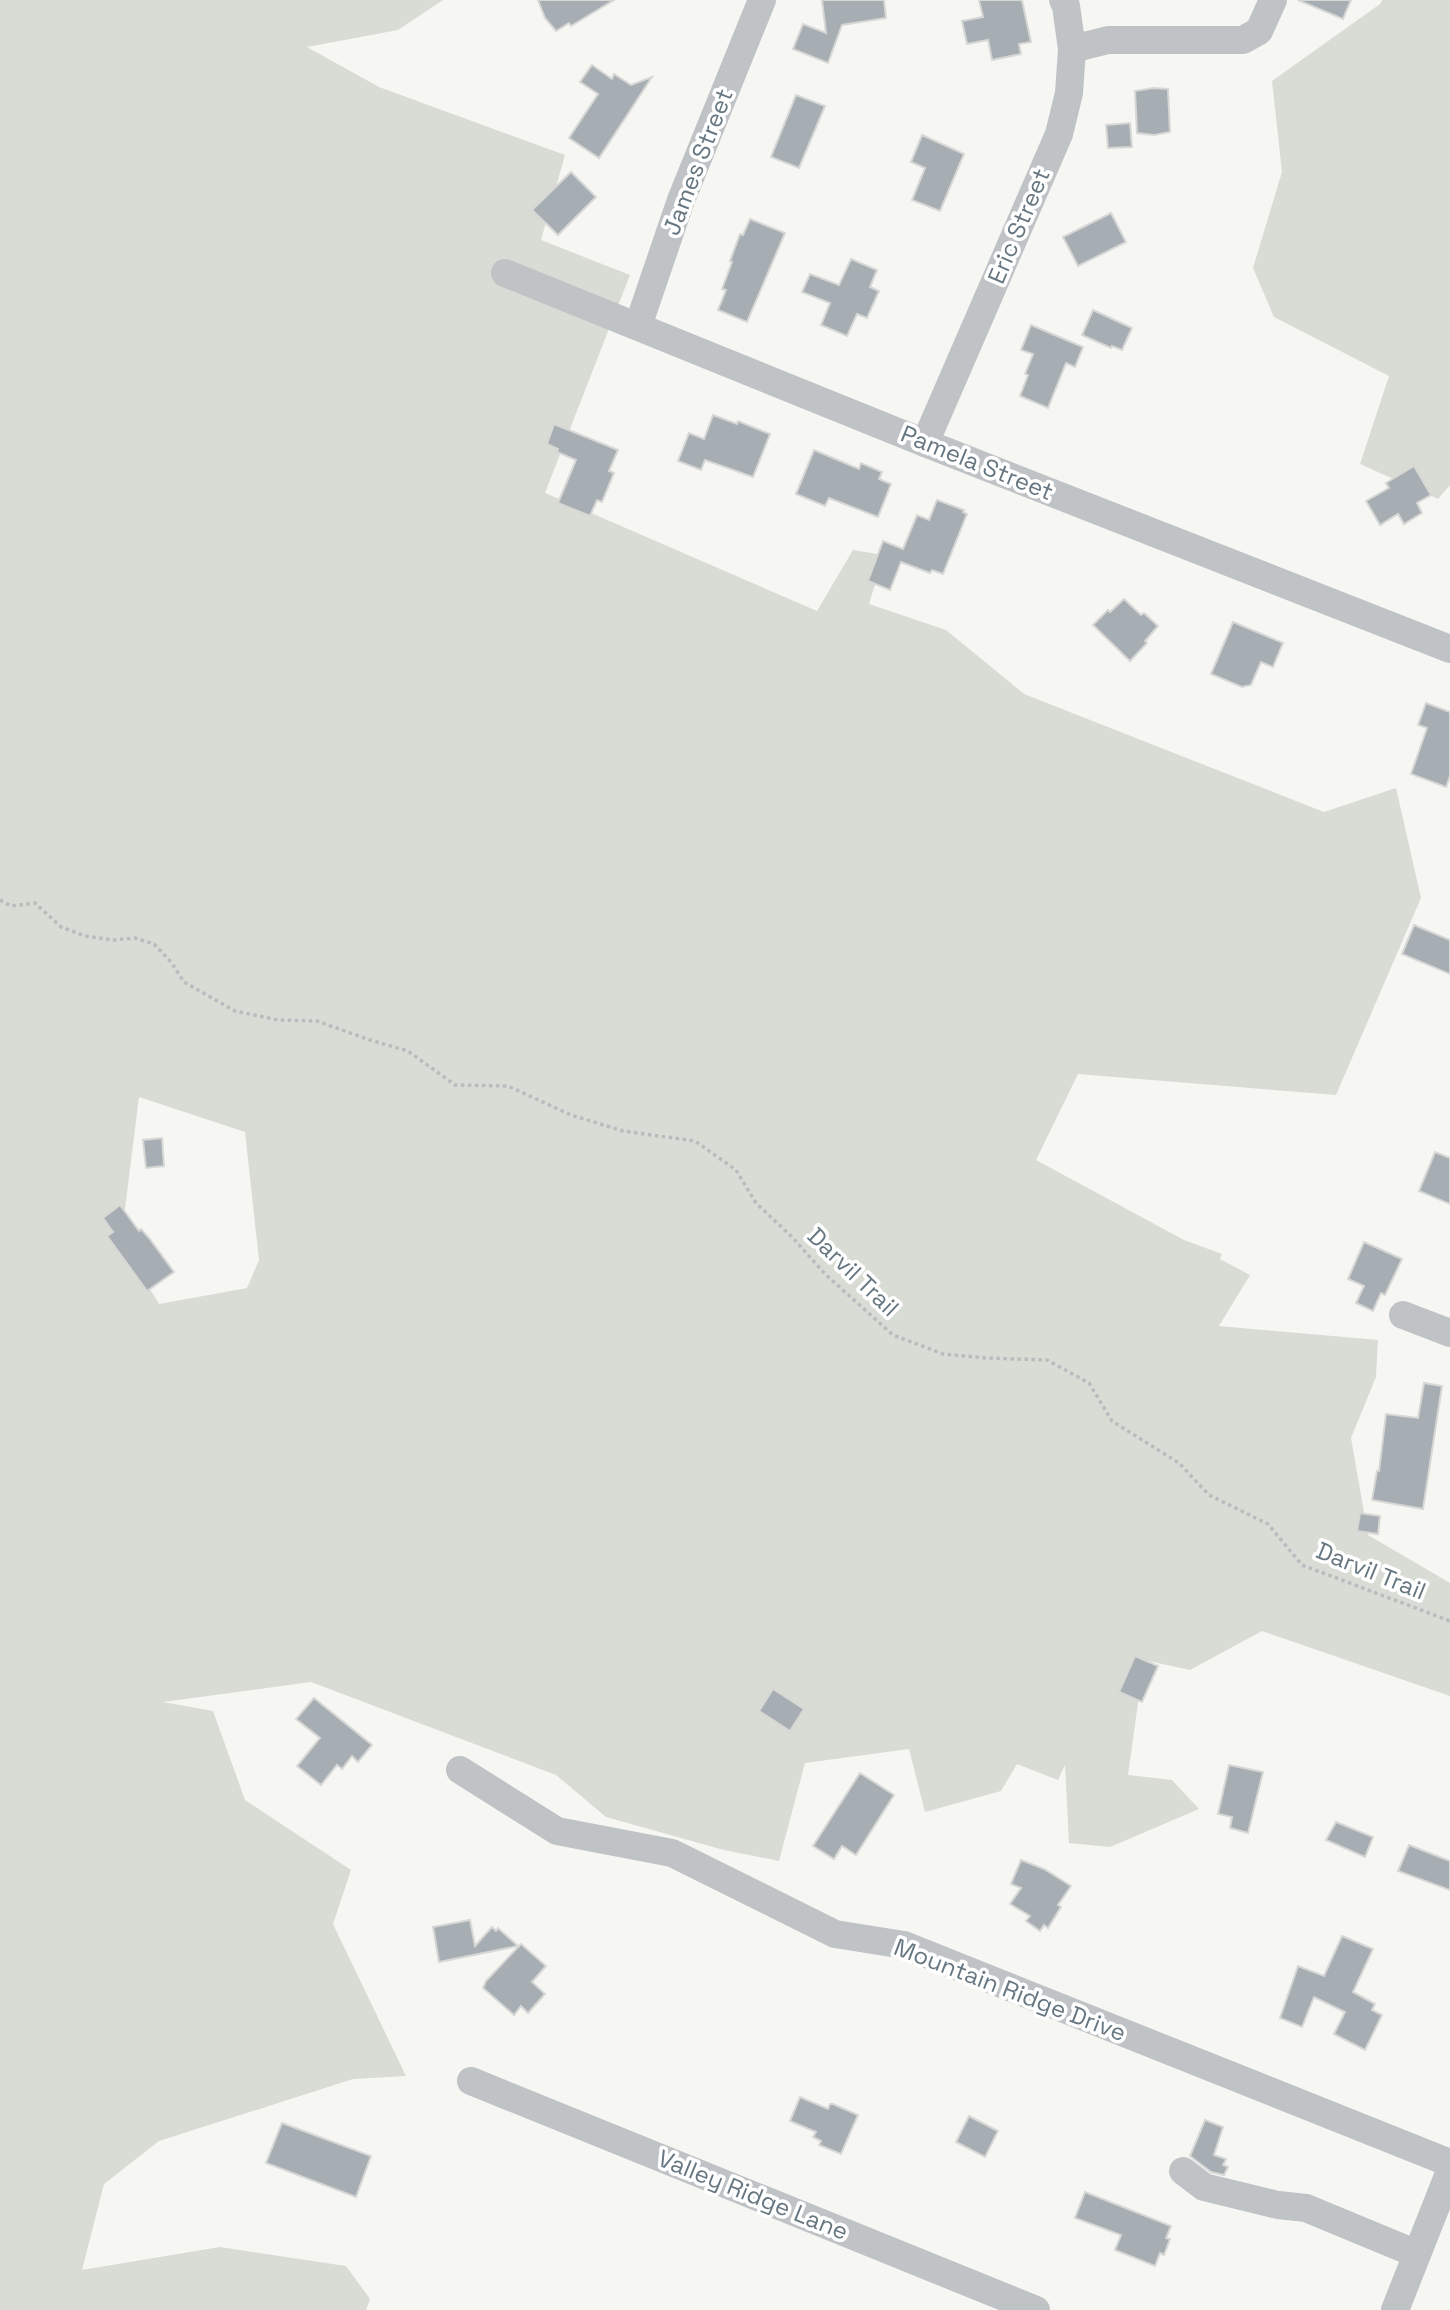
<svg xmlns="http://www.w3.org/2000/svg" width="1450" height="2310" font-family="'Space Grotesk',sans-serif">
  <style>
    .green { fill: #d8dcd4; fill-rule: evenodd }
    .building { fill: #a7aeb3; stroke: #d7d7d5; stroke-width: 2 }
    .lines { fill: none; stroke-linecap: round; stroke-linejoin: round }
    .path { stroke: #b9bcbe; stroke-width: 3.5; stroke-dasharray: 3.5 3.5; stroke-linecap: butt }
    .minor { stroke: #bfc3c6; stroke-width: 28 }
    .labels { text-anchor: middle; stroke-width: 7; stroke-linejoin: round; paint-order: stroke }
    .street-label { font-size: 24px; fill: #677781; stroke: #fff }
  </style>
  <rect width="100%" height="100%" fill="#f6f6f3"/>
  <g class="green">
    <path d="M0,0H443L398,30L307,47L379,87L565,155L541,240L630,275L545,493L817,611L853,550L884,555L869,604L946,630L1024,694L1324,812L1396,788L1421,898L1336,1095L1078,1074L1036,1160L1184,1240L1222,1254L1220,1259L1250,1275L1219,1326L1378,1340L1376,1377L1351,1438L1368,1535L1450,1583V1696L1262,1631L1190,1670L1144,1660L1128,1775L1172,1780L1199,1809L1110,1847L1069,1843L1065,1765L1058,1780L1017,1764L1001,1791L925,1812L909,1749L805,1763L779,1861L724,1850L606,1817L556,1775L311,1682L163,1702L213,1711L245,1800L351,1870L333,1924L406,2076L353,2079L159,2141L104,2184L82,2270L220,2247L346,2266L370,2299L366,2310H0ZM139,1097L245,1132L259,1260L247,1288L159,1304L121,1241Z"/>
    <path d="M1382,0H1450V485L1438,499L1360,464L1389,376L1274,317L1253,268L1282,172L1272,81L1380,4Z"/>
  </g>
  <g class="building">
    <path d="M538,0H614L571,26L569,23L556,31L545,18Z"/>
    <path d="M822,0H884L886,18L842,25L828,63L793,49L803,24L826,33Z"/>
    <path d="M979,0H1022L1031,42L1019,44L1021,54L992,60L988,40L967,44L962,21L983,17Z"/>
    <path d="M1298,0H1351L1343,19Z"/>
    <path d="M592,65L612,79L614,74L631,85L652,77L599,158L569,138L598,94L580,82Z"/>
    <path d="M1153,88L1168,89L1170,132L1154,135L1137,133L1135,91Z"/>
    <path d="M796,95L825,106L799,168L771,157Z"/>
    <path d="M1130,123L1132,147L1108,148L1106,125Z"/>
    <path d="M922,135L964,154L940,211L912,200L925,168L911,162Z"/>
    <path d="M571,172L596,197L558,235L532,210Z"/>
    <path d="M1111,213L1126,242L1078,266L1063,237Z"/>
    <path d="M750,219L785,233L747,322L718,310L726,290L722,289L732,262L730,261L740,234L743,235Z"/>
    <path d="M851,259L877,270L870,287L879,291L867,318L857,314L847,336L821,325L830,303L802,292L810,274L839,285Z"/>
    <path d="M1093,310L1132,328L1122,350L1112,346L1111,348L1082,335Z"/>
    <path d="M1031,325L1083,347L1075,367L1066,363L1048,408L1020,396L1028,375L1025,374L1033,354L1021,350Z"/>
    <path d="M713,415L737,424L738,421L770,434L753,477L705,460L701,470L678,461L689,433L704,439Z"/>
    <path d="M554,424L618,450L609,471L614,473L602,502L597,500L590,516L558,503L576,460L557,452L558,449L547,444Z"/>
    <path d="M814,450L859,469L861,463L882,472L879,479L891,484L878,517L829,498L825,506L796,494Z"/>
    <path d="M1414,466L1431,495L1417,503L1422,513L1404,524L1398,514L1380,525L1366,501L1389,488L1386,483Z"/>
    <path d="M937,500L964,510L963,512L967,514L943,574L932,570L930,573L901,562L890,590L868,581L883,541L903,549L917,515L929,520Z"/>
    <path d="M1124,599L1141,615L1144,613L1158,626L1145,641L1147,643L1130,661L1093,625L1108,610L1110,612Z"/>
    <path d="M1233,622L1283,643L1273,667L1261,662L1251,685L1242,687L1211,674Z"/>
    <path d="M1426,703L1450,712V776L1446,787L1411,774L1427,728L1418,725Z"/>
    <path d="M1414,925L1450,940V974L1402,954Z"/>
    <path d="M162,1138L164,1166L146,1168L143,1140Z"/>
    <path d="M1435,1152L1450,1158V1204L1419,1191Z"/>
    <path d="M120,1205L139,1231L141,1229L149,1238L174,1272L147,1291L107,1236L113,1232L103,1218Z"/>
    <path d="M1364,1242L1402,1259L1385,1295L1381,1293L1373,1311L1356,1303L1364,1286L1348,1279Z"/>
    <path d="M1424,1383L1442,1386L1423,1509L1372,1500L1377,1471H1379L1386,1414L1418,1418Z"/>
    <path d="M1360,1513L1380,1516L1378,1534L1357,1531Z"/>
    <path d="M1135,1656L1158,1666L1142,1702L1119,1692Z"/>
    <path d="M773,1689L804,1709L790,1731L759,1711Z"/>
    <path d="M314,1698L372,1745L358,1762L352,1756L342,1769L337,1765L321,1785L297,1766L320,1738L296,1719Z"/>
    <path d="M1229,1765L1263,1772L1248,1833L1230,1828L1232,1817L1218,1814Z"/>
    <path d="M860,1773L894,1795L856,1855L842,1846L834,1859L813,1846Z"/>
    <path d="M1336,1822L1373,1837L1365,1857L1326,1840Z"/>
    <path d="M1409,1845L1450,1861V1890L1398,1871Z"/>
    <path d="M1021,1860L1044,1869L1071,1886L1058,1905L1061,1907L1048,1928L1044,1925L1040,1931L1026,1921L1030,1916L1010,1904L1021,1888L1011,1884Z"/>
    <path d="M470,1920L475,1946L492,1927L496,1931L498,1928L518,1946L439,1962L433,1927Z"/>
    <path d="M1342,1936L1373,1949L1353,1992L1375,2004L1372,2010L1382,2015L1365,2050L1334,2034L1345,2012L1314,1997L1302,2027L1280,2018L1298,1966L1324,1976Z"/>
    <path d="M521,1944L546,1966L532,1982L545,1994L528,2013L521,2006L514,2015L483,1988L486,1981Z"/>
    <path d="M800,2097L828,2109L830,2104H833L858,2115L841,2154L819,2145L821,2141L813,2137L816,2132L790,2121Z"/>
    <path d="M969,2116L998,2131L985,2157L956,2142Z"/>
    <path d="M1205,2120L1223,2127L1214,2155L1226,2159L1223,2165L1228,2167L1224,2175L1211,2172L1190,2156Z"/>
    <path d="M282,2123L371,2156L356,2197L266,2163Z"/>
    <path d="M1085,2192L1171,2226L1166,2238L1170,2239L1164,2255L1160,2253L1155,2266L1115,2250L1121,2235L1075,2218Z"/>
  </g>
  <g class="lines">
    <path class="path" d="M0,900L11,906L35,903L61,927L85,936L113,940L135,938L154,944L171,962L184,982L235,1011L278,1020L317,1021L370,1040L408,1051L455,1085L508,1086L571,1115L623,1131L695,1141L736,1170L756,1203L792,1237L826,1275L893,1335L943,1354L987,1358L1047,1360L1089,1383L1112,1421L1179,1463L1209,1495L1268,1524L1302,1565L1450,1621"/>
    <g class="minor">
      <path d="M1072,49L1108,40H1243L1259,31L1273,0"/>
      <path d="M505,273L925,443L1450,649"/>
      <path d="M638,326L681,200L762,0"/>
      <path d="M925,443L1059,134L1069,93L1072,49L1066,6L1063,0"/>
      <path d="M1403,1315L1450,1333"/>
      <path d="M460,1770L557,1831L672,1853L835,1934L904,1945L1450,2163"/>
      <path d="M471,2081L1036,2310"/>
      <path d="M1183,2171L1204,2187L1278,2205L1306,2208L1417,2254"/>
      <path d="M1395,2310L1450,2171"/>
    </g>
  </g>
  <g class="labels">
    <g class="street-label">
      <text transform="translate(698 162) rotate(-69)" y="8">James Street</text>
      <text transform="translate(1019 226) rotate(-67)" y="8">Eric Street</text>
      <text transform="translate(977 463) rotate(22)" y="8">Pamela Street</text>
      <text transform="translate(853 1272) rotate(44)" y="8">Darvil Trail</text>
      <text transform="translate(1371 1571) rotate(22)" y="8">Darvil Trail</text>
      <text transform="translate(1010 1990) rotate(21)" y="8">Mountain Ridge Drive</text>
      <text transform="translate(753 2195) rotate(22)" y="8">Valley Ridge Lane</text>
    </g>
  </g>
</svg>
